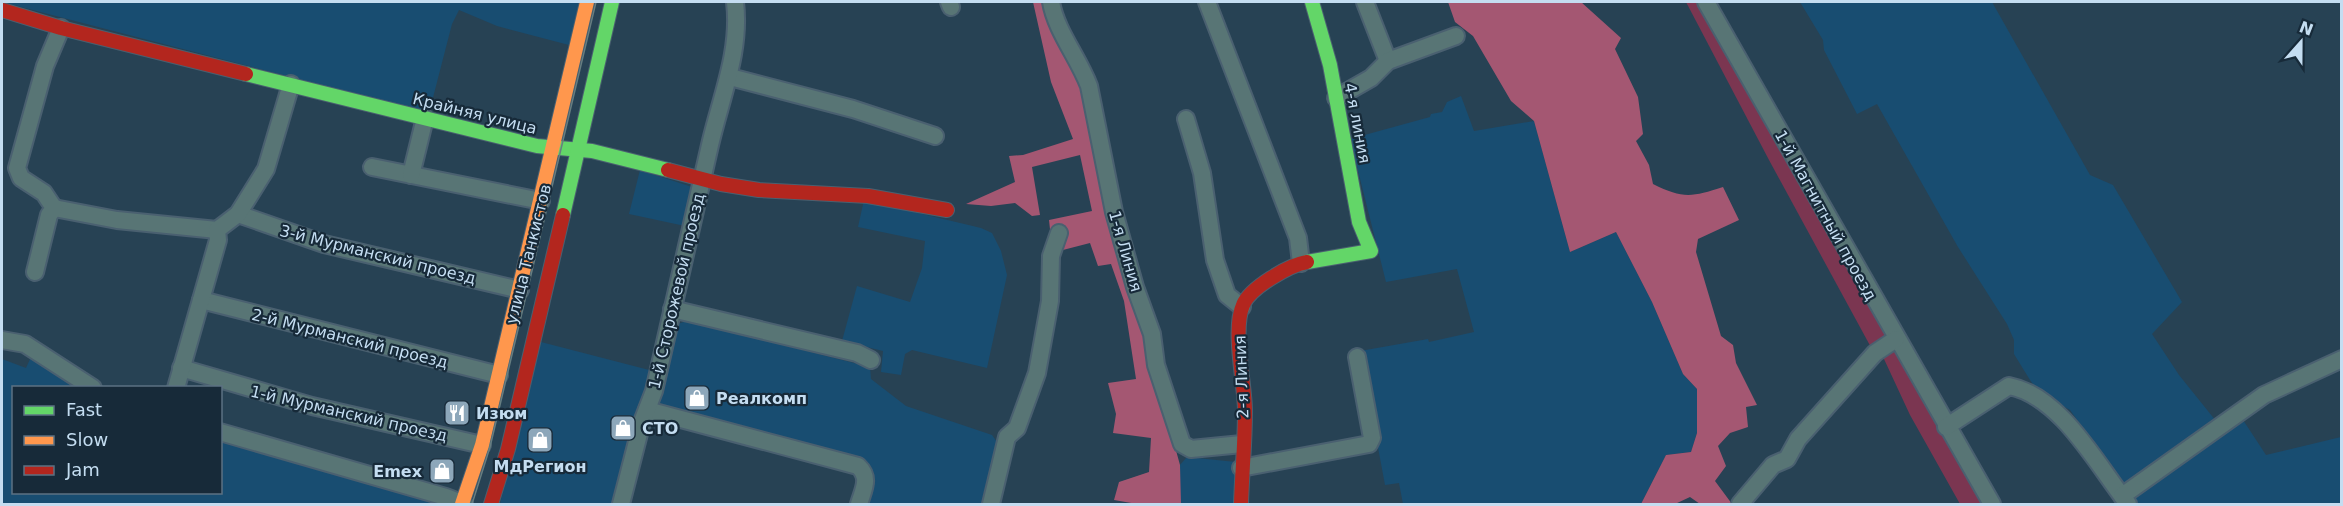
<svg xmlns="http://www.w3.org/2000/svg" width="2343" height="506" font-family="'DejaVu Sans',sans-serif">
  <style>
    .built { fill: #184d71 }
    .green { fill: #7b3651 }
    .forest { fill: #a45772 }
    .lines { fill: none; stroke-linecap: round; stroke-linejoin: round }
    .street-casing { stroke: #4a6070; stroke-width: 20 }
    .fast-casing { stroke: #4a6070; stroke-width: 16 }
    .slow-casing { stroke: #4a6070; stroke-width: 16 }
    .jam-casing { stroke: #4a6070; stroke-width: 16 }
    .street { stroke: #587575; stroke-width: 16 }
    .fast { stroke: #63d668; stroke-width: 14 }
    .slow { stroke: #ff974d; stroke-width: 14 }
    .jam { stroke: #b3261e; stroke-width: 14 }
    .tram { stroke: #677e81; stroke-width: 1.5 }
    .labels { text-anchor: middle; stroke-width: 4.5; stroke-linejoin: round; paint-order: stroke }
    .street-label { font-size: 16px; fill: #c4ddf1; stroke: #172a39 }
    .poi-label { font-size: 16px; font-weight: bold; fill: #c4ddf1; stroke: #172a39; text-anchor: start }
  </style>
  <rect width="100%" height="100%" fill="#274254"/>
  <g class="built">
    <path d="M2,2H579L569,45L497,26L459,10L452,24L429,113Z"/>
    <path d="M1800,2H1992L2090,175L2113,185L2182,302L2152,334L2179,375L2216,421L2127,485L2123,484L2070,410L2040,394L2030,380L2014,354V340L2007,324L1958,247L1877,104L1857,114L1824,50L1823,40Z"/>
    <path d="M1461,96L1474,131L1534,121L1570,252L1616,232L1652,302L1683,374L1697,389V433L1691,452L1666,455L1641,504H1403L1399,483L1385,485L1360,351L1428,339L1429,342L1474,332L1457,269L1386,282L1350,139L1430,117L1431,114L1442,112L1447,102Z"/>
    <path d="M640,170L692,187L685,226L629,214Z"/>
    <path d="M864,200L981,228L992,233L1001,251L1007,275L987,368L912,350L905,354L901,375L881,372L883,351L842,341L857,286L910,302L922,268L925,241L858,227Z"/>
    <path d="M687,321L870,367L871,379L906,406L992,435L997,442L981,504H865L872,482L871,467L862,460L663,407L659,402L661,391L674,325Z"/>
    <path d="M541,342L653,371L614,504H500Z"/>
    <path d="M31,357L84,387L14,388V492H220L221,440L451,504H2V359L26,368Z"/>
    <path d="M2243,420L2266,455L2341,437V504H2135L2134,498Z"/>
    <path d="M1187,457L1236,462V504H1180L1179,466Z"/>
  </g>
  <g class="green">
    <path d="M1686,2H1700L1889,338L1873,351L1769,160Z"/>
    <path d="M1896,347L1986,504H1960L1910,415L1884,359L1876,355Z"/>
  </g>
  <g class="forest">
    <path d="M1033,2H1047L1078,70L1131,287L1180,465L1181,504H1137L1114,500L1119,482L1149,472L1151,438L1113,433L1116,414L1108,383L1136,379L1124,301L1111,264L1098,266L1090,243L1059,251L1052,248L1049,220L1092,211L1080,155L1032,167L1040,215L1032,216L1015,203L991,206L966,204L1015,182L1009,156L1023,155L1073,139L1051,82Z"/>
    <path d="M1448,2H1581L1621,38L1615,49L1638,97L1643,134L1636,141L1649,165L1653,184C1683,199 1692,197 1723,187L1739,220L1698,239L1696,252L1721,336L1733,345L1736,363L1757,405L1746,407L1748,427L1730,433L1718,446L1726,466L1715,481L1732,504H1700L1690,497L1675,504H1641L1666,455L1691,452L1697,433V389L1683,374L1652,302L1616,232L1570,252L1534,121L1511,101L1473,36L1455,22Z"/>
  </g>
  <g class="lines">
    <g class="street-casing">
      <g id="street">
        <path d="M949,2L951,7"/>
        <path d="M1051,2C1056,31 1078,57 1089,86L1114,212L1135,287L1152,334L1156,365L1182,444L1191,449L1242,444"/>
        <path d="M1207,2L1298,238L1301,263"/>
        <path d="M1365,2L1388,61"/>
        <path d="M1706,2L1992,504"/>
        <path d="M730,77L853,109L935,136"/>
        <path d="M1336,98L1371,78L1388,61L1456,36"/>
        <path d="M1186,119L1202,173L1215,260L1227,295L1242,307"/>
        <path d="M372,167L541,201"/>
        <path d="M411,175L425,118"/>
        <path d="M54,208L117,220L217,230"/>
        <path d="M238,214L324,244L520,290"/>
        <path d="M35,272L49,215L54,208L44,193L21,178L17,168L45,66L61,28"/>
        <path d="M201,300L499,375"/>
        <path d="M672,309L857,353L871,360"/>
        <path d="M2,340L25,344L93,388"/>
        <path d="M181,368L312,406L482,445"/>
        <path d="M176,388L218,240L217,230L238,214L266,169L291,84"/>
        <path d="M647,410L858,466C871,478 863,490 859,504"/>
        <path d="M1946,427L2009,386C2061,396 2097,465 2128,504"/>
        <path d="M220,432L446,497L464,504"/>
        <path d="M1241,468L1369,444L1372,438L1357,357"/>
        <path d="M2122,496L2264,395L2342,359"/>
        <path d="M621,504L642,422L654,391C672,309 691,227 710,145C721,97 741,51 735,2"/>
        <path d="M991,504L1007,437L1017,428L1037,373L1050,301L1051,256L1059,233"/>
        <path d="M1740,504L1773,465L1787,459L1798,439L1875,353L1896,339"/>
      </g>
    </g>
    <g class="fast-casing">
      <g id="fast">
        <path d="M246,74L537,146L592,151L668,170"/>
        <path d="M563,215L612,2"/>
        <path d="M1307,262L1371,251L1359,222L1330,65L1312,2"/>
      </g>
    </g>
    <g class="slow-casing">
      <path id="slow" d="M462,504L482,445L587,2"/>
    </g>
    <g class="jam-casing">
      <g id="jam">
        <path d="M2,10L61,28L246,74"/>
        <path d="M668,170L721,184L759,190L868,196L947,210"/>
        <path d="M491,504L508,449L563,215"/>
        <path d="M1241,504C1242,473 1245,442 1245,411C1245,384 1232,330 1243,305C1250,288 1289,265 1307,262"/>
      </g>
    </g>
    <use href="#street" class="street"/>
    <use href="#fast" class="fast"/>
    <use href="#slow" class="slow"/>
    <use href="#jam" class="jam"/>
    <path class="tram" d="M472,504L490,447L596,2"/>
  </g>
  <defs>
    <g id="shop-square" transform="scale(1.35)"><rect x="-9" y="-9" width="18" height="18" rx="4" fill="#8da7ba" stroke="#172a39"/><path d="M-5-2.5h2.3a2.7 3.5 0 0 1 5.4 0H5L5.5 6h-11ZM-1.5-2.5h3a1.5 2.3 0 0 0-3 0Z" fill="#fff"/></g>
    <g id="restaurant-square" transform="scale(1.35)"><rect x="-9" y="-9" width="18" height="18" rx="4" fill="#8da7ba" stroke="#172a39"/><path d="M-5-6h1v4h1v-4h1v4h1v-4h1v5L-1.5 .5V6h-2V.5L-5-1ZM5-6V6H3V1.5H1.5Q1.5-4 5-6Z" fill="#fff"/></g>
  </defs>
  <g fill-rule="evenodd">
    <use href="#shop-square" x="697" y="398"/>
    <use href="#restaurant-square" x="457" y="413"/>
    <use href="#shop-square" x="623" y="428"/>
    <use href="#shop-square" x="540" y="440"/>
    <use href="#shop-square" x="442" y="471"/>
  </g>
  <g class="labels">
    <g class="street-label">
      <text transform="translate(475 113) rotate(14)" y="6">Крайняя улица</text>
      <text transform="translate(1358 123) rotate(79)" y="6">4-я линия</text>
      <text transform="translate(1826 215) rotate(61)" y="6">1-й Магнитный проезд</text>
      <text transform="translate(1126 251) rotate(74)" y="6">1-я Линия</text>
      <text transform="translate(378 254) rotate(14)" y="6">3-й Мурманский проезд</text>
      <text transform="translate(528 254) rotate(-76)" y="6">улица Танкистов</text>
      <text transform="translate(676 291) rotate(-77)" y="6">1-й Сторожевой проезд</text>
      <text transform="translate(350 338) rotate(14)" y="6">2-й Мурманский проезд</text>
      <text transform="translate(1241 377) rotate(-92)" y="6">2-я Линия</text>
      <text transform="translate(349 413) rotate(13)" y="6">1-й Мурманский проезд</text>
    </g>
    <g class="poi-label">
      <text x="716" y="404">Реалкомп</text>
      <text x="476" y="419">Изюм</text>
      <text x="642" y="434">СТО</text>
      <text x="540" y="472" text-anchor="middle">МдРегион</text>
      <text x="422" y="477" text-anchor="end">Emex</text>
    </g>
  </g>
  <rect width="2343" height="506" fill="none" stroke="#c4ddf1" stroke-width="6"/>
  <rect x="12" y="386" width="210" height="108" fill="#172a39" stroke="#5c7283" stroke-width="1.5"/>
  <rect x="24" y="406" width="30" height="9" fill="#63d668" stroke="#5c7283" stroke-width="1.5"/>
  <text x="66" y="416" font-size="18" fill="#c4ddf1">Fast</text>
  <rect x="24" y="436" width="30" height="9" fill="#ff974d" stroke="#5c7283" stroke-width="1.5"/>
  <text x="66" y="446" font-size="18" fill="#c4ddf1">Slow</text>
  <rect x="24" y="466" width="30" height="9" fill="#b3261e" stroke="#5c7283" stroke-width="1.5"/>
  <text x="66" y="476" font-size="18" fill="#c4ddf1">Jam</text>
  <g transform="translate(2301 42) rotate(21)" stroke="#172a39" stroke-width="4.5" paint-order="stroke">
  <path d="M0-4.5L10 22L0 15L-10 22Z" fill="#c4ddf1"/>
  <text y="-9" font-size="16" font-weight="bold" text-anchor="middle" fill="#c4ddf1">N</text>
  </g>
</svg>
